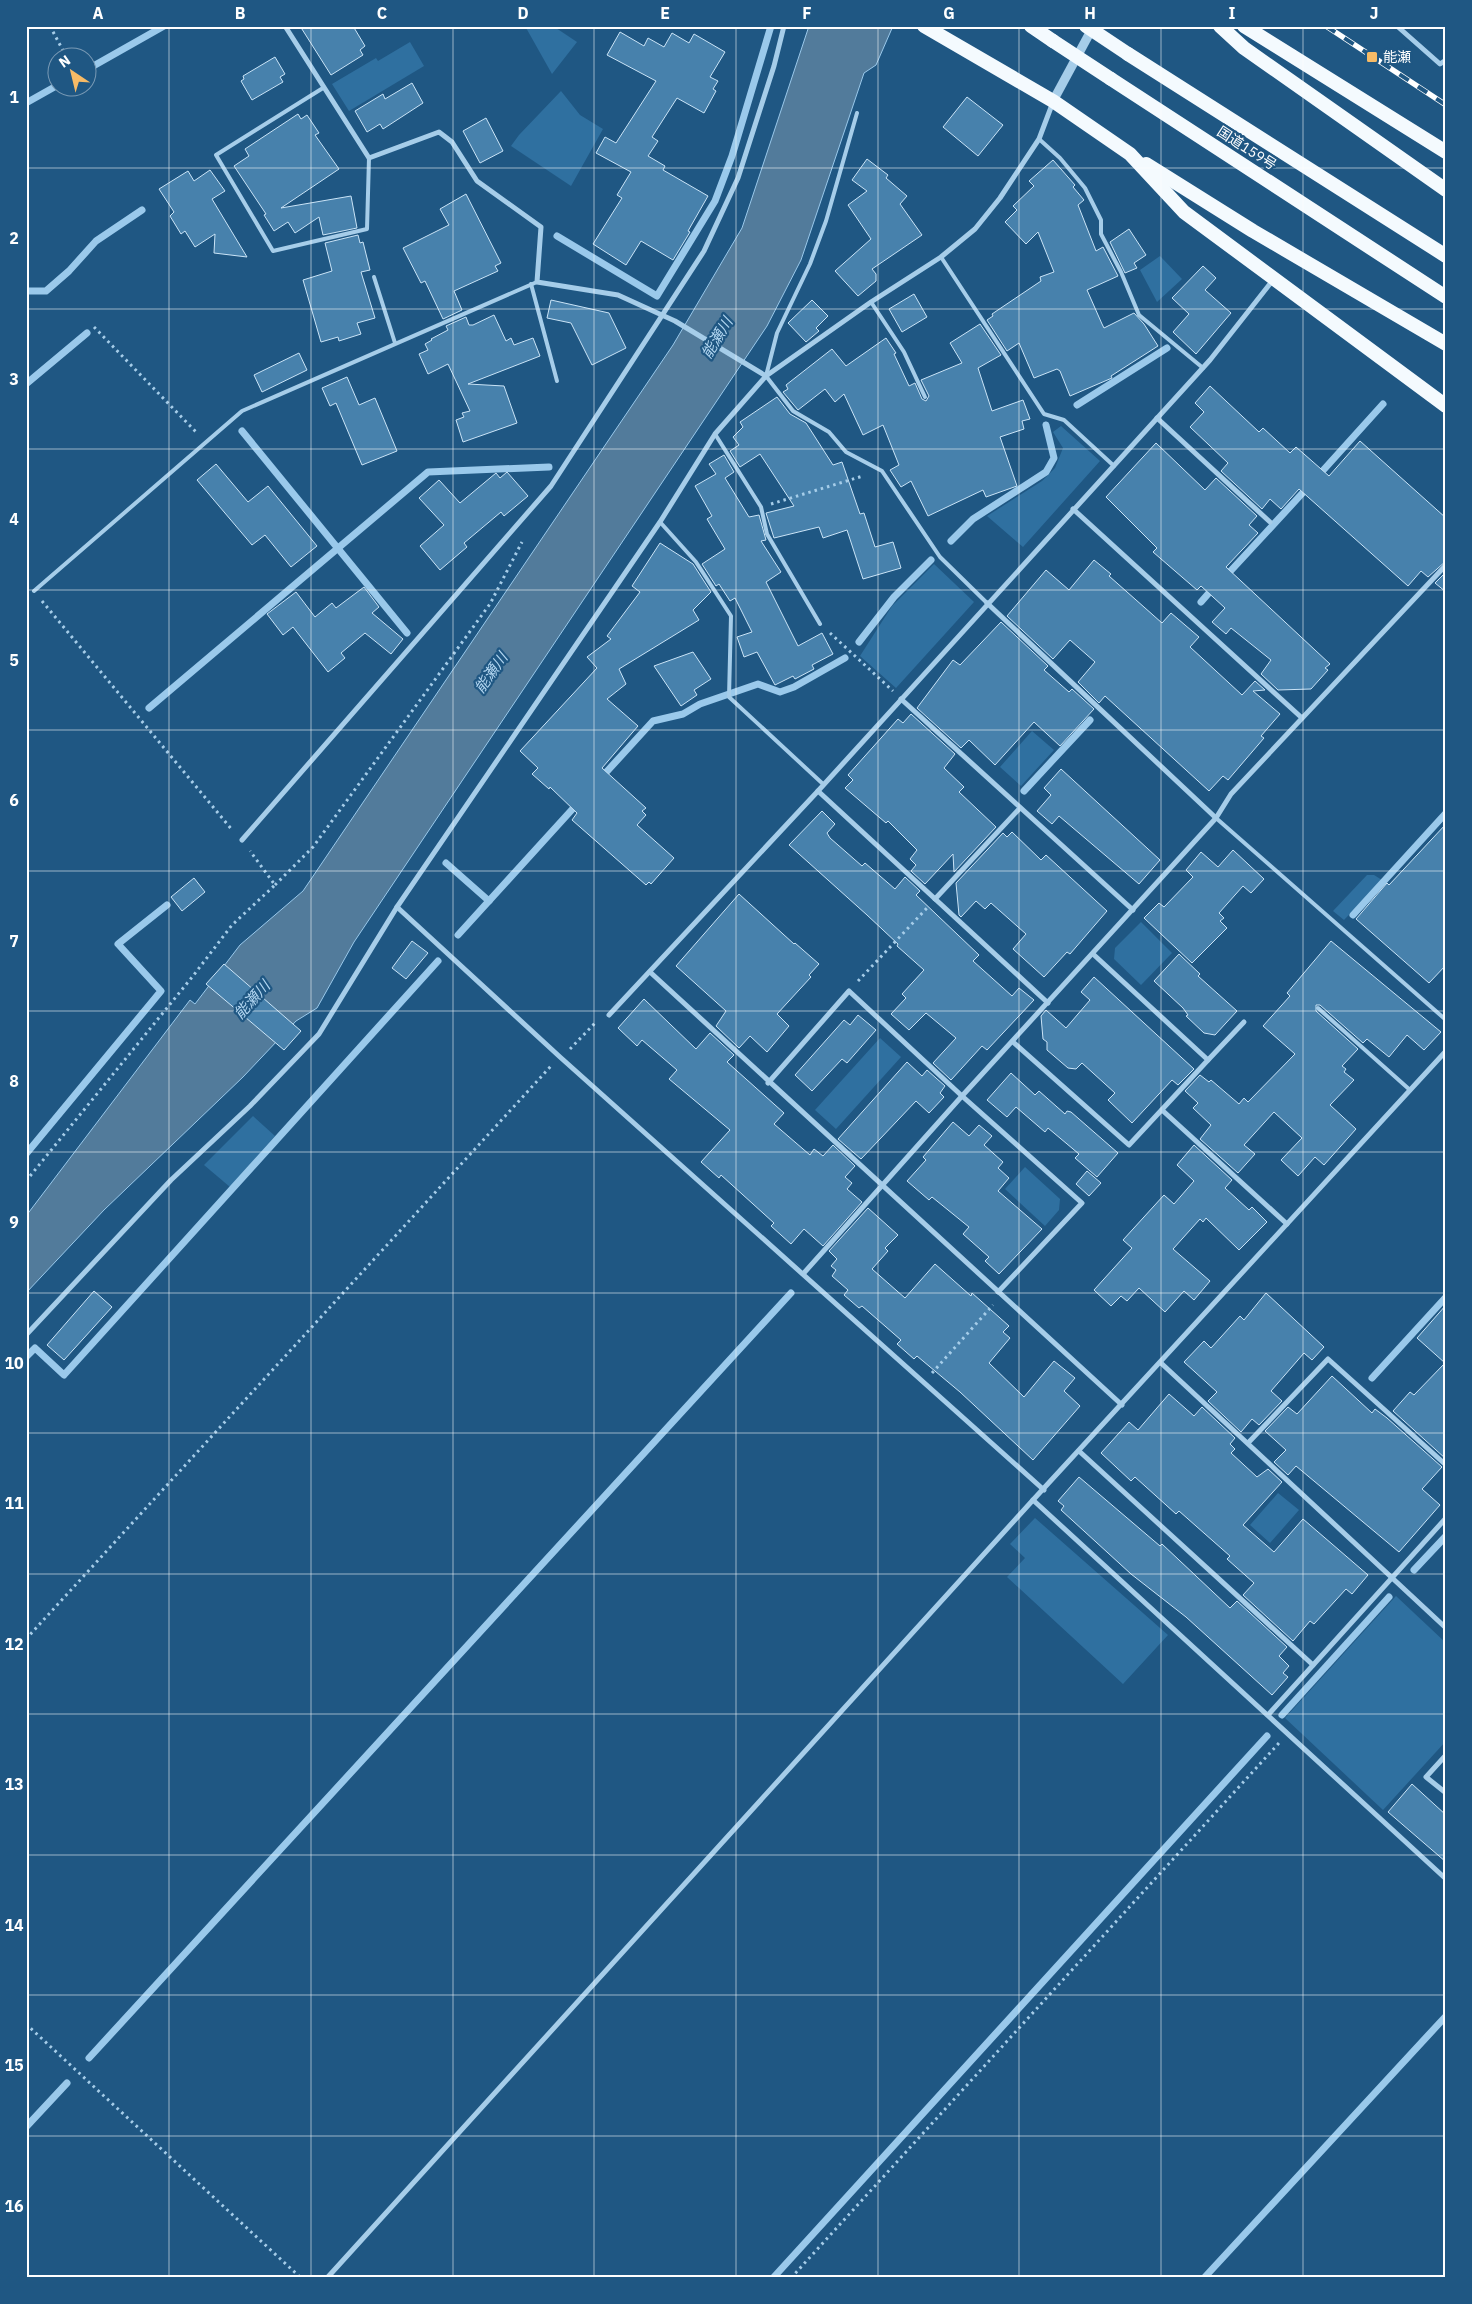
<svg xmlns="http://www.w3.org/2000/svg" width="1472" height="2304" font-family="'IBM Plex Sans','Noto Sans JP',sans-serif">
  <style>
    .green { fill: #2f70a0 }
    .water { fill: #527b9b; stroke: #9ac9eb }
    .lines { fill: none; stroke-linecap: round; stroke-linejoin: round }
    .stream { stroke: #9ac9eb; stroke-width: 7 }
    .building { fill: #4781ac; stroke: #cae4f7 }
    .path { stroke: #a6cde9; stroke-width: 3; stroke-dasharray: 2.5 4; stroke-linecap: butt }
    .service { stroke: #a6cde9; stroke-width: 4 }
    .minor { stroke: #a6cde9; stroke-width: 5 }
    .tertiary { stroke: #a6cde9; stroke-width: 9 }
    .trunk { stroke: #f4fafe; stroke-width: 14 }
    .rail-casing { stroke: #fff; stroke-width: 5.5 }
    .rail { stroke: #1f5783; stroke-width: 4; stroke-dasharray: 11; stroke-linecap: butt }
    .trunk-bridge { stroke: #f4fafe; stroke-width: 14 }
    .grid { fill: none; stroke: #fff; stroke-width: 1; stroke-opacity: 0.55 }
    .poi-dot { fill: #f7bb66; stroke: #1f5783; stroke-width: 2 }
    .labels { text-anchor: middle; stroke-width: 4.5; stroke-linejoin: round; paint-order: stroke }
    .poi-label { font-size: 14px; fill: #fff; stroke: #1f5783; text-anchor: start }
    .street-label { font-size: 14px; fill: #fff; stroke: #1f5783 }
    .water-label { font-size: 15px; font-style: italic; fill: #b2d6f1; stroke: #1f5783 }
    .neatline { fill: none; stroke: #fff; stroke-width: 2 }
    .grid-label { font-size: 16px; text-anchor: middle; font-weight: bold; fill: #fff }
  </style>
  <rect width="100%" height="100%" fill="#1f5783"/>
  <g class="green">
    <path d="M525,26H553L577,42L552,74Z"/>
    <path d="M410,42L424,66L349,111L332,84L376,58L378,61Z"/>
    <path d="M561,91L580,115L603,129L571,186L511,146L519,135Z"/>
    <path d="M1160,256L1182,279L1157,302L1140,270Z"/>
    <path d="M1061,426L1100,461L1023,547L987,516L1042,481L1055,468L1063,448L1053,432Z"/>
    <path d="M934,564L974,602L896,688L860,656L892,606Z"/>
    <path d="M1032,731L1054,750L1021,786L1000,767Z"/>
    <path d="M1367,875H1374L1382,880L1344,920L1333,911Z"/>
    <path d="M1141,922L1172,953L1141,985L1114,959L1115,948Z"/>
    <path d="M880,1038L901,1057L836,1129L815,1110Z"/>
    <path d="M253,1116L275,1136L230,1187L204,1165Z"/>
    <path d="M1025,1167L1060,1199L1059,1210L1045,1226L1005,1189Z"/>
    <path d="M1278,1493L1299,1510L1270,1543L1250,1525Z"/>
    <path d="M1035,1518L1168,1635L1123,1684L1007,1577L1025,1558L1010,1544Z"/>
    <path d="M1396,1596L1446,1643V1741L1383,1810L1285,1718Z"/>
  </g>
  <path class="water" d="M809,26H893L876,65L864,73L801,260L767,326L354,942L317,1008L296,1021L243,1077L104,1210L26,1293V1216L190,1000L195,1004L240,945L303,891L673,345L742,228Z"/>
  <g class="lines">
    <g class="stream">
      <path d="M88,69L164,26"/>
      <path d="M26,103L58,85"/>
      <path d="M557,236L657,296L715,201L732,156L771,26"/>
      <path d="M26,291H46L69,271L96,241L142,210"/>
      <path d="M26,384L87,333"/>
      <path d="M1077,405L1167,348"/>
      <path d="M242,431L407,633"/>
      <path d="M1318,476L1383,404"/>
      <path d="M951,541L973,519L1046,472L1054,458L1046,425"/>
      <path d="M1225,577L1309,486"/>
      <path d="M1201,602L1215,586"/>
      <path d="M859,642L894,597L931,560"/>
      <path d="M149,708L428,472L549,467"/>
      <path d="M600,779L653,721L683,714L700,704L758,684L780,692L794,687L845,658"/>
      <path d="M1024,791L1090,720"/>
      <path d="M446,863L489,901"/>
      <path d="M1353,915L1446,813"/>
      <path d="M458,935L578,803"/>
      <path d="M26,1154L161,991L118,944L167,905"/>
      <path d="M26,1357L35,1348L64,1375L438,961"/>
      <path d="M1372,1378L1446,1297"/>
      <path d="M1414,1570L1446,1536"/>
      <path d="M1282,1715L1389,1597"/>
      <path d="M89,2058L791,1293"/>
      <path d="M26,2127L67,2083"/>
      <path d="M773,2278L1267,1736"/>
      <path d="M1204,2278L1446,2016"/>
    </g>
  </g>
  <g class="building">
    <path d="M300,26H353L365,46L360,50L363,55L331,75Z"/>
    <path d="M620,32L644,46L648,38L664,47L672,33L689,43L694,34L725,52L710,77L718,81L713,89L716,91L704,113L677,98L652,137L658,141L648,156L665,166L663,170L708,196L688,231L690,232L673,260L641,241L626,265L593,244L622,198L617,195L631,172L596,153L605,137L616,143L656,81L607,55Z"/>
    <path d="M275,57L285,74L280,77L283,82L252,100L241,81L244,79L243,76Z"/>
    <path d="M412,83L423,103L383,129L380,124L367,132L355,111L383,94L385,99Z"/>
    <path d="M967,97L1003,125L978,156L943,127Z"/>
    <path d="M298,114L301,119L307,115L319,133L315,135L339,169L281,208L351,196L357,228L323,235L319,217L295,233L288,222L274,231L264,215L266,214L234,166L249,156L245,149Z"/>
    <path d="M486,118L503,151L480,163L463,131Z"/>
    <path d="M867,159L888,175L886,178L907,196L900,204L922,235L872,269L876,274V281L858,296L835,271L871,239L848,205L867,191L852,180Z"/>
    <path d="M1053,160L1075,185L1073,187L1084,200L1078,205L1096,251L1103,247L1118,276L1087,290L1102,324L1104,328L1134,313L1144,324L1158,346L1111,376L1112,378L1070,396L1060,371L1057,369L1034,378L1019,343L1007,351L987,320L993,316L992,314L1041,281L1040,277L1054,272L1038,232L1026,244L1005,222L1017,210L1013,206L1034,186L1029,181Z"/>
    <path d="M210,170L225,191L212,199L247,257L214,253L215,234L195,247L185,231L181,234L170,216L174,212L159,189L188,171L194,181Z"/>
    <path d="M466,194L501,263L495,266L498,271L454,291L462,310L443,319L425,281L421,283L403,248L449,225L440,209Z"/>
    <path d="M1129,229L1146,255L1134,263L1137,268L1125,273L1110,242Z"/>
    <path d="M358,235L360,243L363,242L370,270L361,272L375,318L357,323L361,334L339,341L338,337L321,342L303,280L332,271L325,243Z"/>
    <path d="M1203,266L1216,278L1205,290L1231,313L1196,354L1173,332L1189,314L1172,298Z"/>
    <path d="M914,294L927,317L902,332L889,309Z"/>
    <path d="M551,300L609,313L626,348L592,365L571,323L547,318Z"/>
    <path d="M812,300L828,316L816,328L819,331L806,342L788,323Z"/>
    <path d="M494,315L506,341L511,338L514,345L533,338L540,356L468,384L504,386L517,423L463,442L456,420L464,417L462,413L470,411L448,364L428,374L419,354L428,350L425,344L432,340L431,339L448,330L446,326L466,317L469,325H473Z"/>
    <path d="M980,324L1001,355L978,368L992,411L1023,400L1030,419L1022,421L1024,429L1000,437L1017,486L986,497L983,490L928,516L911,481L901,487L890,470L899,465L883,425L863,435L844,394L835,402L825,389L798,410L783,392L788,389L786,385L832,349L846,366L886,338L896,353L894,354L909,386L915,383L922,399L926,401L929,396L921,380L962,363L950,343Z"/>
    <path d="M299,353L307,370L262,392L254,375Z"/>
    <path d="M347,377L359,405L375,398L397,451L362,465L336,403L330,406L322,388Z"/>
    <path d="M1210,386L1259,432L1263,428L1290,453L1296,447L1329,476L1360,441L1446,518V561L1428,577L1421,571L1408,586L1299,489L1281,509L1270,499L1262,509L1221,471L1228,463L1190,427L1204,412L1195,403Z"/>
    <path d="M777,397L790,414L806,423L833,465L842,462L860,514L864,513L875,547L893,542L901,568L863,579L847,530L823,538L819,527L774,538L766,513L794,506L760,454L740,467L730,451L739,445L733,437L743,427L740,422Z"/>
    <path d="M1156,443L1205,490L1216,478L1257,516L1249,525L1258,533L1226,567L1330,664L1325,668L1328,670L1311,689L1278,690L1261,674L1271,660L1231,628L1226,634L1212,622L1225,608L1201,586L1197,590L1153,552L1157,548L1106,497Z"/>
    <path d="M724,455L734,472L725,478L749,517L759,515L766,540L761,541L781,572L766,582L798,646L822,633L833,654L812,665L814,669L795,679L793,676L775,685L757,652L744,657L737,637L752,632L735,598L730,601L719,584L716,586L702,564L725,549L707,519L712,516L695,486L716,474L709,464Z"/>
    <path d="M216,464L248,502L268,486L317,546L291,567L265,535L252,545L197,480Z"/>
    <path d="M507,472L528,496L504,516L501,512L464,543L467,547L440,570L420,546L444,525L419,498L439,480L460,503L496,473L500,478Z"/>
    <path d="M660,543L693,564L711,592L693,610L699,620L619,669L626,684L607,699L638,726L602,768L646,808L642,811L646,815L637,825L674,858L651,884L649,882L646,885L572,820L577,813L550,787L549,789L532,774L538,768L520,751L597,668L587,657L611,639L607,636L640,592L632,586Z"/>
    <path d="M1094,560L1111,574L1109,576L1162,623L1171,613L1199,637L1190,647L1242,695L1255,681L1265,690L1253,691L1280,714L1261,736L1264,738L1228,780L1223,776L1209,791L1105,696L1099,703L1078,682L1095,662L1070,640L1053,659L1007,616L1046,570L1069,590Z"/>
    <path d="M1446,572V592L1435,583Z"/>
    <path d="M364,587L379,607L372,613L403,639L391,654L365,633L341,653L345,658L328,672L293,627L283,635L267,614L296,592L315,617L332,603L336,608Z"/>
    <path d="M1001,622L1048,666L1044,670L1069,692L1072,689L1094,709L1060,746L1034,722L995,765L969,740L961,748L917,708L953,660L960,665Z"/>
    <path d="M693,652L711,679L694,690L697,695L681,706L654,666Z"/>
    <path d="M911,714L955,754L944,768L964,787L959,792L996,827L954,872L953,854L925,884L911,871L916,865L910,859L917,850L888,821L886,823L845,788L853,780L848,775L898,719L903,723Z"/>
    <path d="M1061,769L1160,860L1139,884L1059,816L1052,824L1037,811L1051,795L1044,788Z"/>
    <path d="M822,811L835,824L827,833L830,838L862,866L865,863L895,889L905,877L920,891L916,895L979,955L973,961L1012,996L1019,988L1034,1000L987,1050L982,1046L951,1080L933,1063L956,1038L926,1013L909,1030L891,1014L906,998L902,994L924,970L897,946L898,944L867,915L789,845Z"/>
    <path d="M1446,824V965L1429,983L1356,919L1387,883L1389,885Z"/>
    <path d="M1012,832L1041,860L1046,855L1107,911L1070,954L1067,952L1044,977L1013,949L1026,934L991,903L985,909L976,901L961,917L959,915L956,883L1003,833L1007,837Z"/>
    <path d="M1233,850L1264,879L1251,893L1243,886L1219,913L1224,918L1220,921L1227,928L1192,963L1144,918L1159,903L1164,907L1193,877L1186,870L1201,852L1218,867Z"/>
    <path d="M194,878L205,892L182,911L171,897Z"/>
    <path d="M739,894L794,944L795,943L819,964L809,975L811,977L777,1014L789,1026L767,1052L750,1036L739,1048L716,1026L726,1011L676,966Z"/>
    <path d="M412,941L428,953L406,979L392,968Z"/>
    <path d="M1331,941L1441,1032L1424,1050L1407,1035L1389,1057L1367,1039L1363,1043L1320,1005H1316V1011L1358,1049L1342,1066L1346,1069L1344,1072L1354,1080L1330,1105L1356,1129L1324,1165L1315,1157L1298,1176L1281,1160L1302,1138L1274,1112L1244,1145L1255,1154L1238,1173L1200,1139L1211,1125L1193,1108L1198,1103L1185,1091L1200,1075L1209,1082L1211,1080L1239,1104L1244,1098L1248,1102L1295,1054L1263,1026L1290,996L1287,993Z"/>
    <path d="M1179,954L1200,974L1198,976L1237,1011L1215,1035L1204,1033L1186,1016L1188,1015L1183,1008L1154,981Z"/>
    <path d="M224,964L301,1031L284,1050L206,984Z"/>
    <path d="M1094,977L1194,1069L1178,1085L1172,1080L1132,1123L1108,1100L1115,1093L1082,1063L1076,1069L1068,1068L1047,1050V1042L1043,1039L1041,1016L1046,1010L1066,1028L1090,1000L1081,992Z"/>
    <path d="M644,999L696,1049L710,1033L734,1055L727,1062L784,1113L774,1124L810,1155L814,1149L823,1156L833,1145L855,1166L845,1177L852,1183L847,1189L862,1202L823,1246L804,1229L791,1244L771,1226L774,1223L721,1175L719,1178L701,1162L730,1130L669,1079L677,1070L642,1040L637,1046L618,1028Z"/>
    <path d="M858,1015L876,1030L847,1063L842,1059L812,1091L795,1075L844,1020L850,1025Z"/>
    <path d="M907,1062L922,1076L927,1070L945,1086L940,1093L944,1097L929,1113L916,1101L861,1159L838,1139Z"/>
    <path d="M1011,1073L1035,1095L1039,1091L1065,1114L1067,1111L1071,1112L1118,1153L1097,1177L1075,1158L1079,1154L1048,1128L1045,1132L1016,1107L1007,1117L987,1100Z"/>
    <path d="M953,1122L969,1136L979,1125L992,1136L984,1145L1003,1162L998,1168L1009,1178L998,1191L1042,1229L999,1274L985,1261L989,1257L963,1234L969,1227L932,1197L929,1200L907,1181L926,1160L923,1157Z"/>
    <path d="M1194,1145L1232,1180L1225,1188L1249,1210L1252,1207L1267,1222L1239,1250L1206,1218L1203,1222L1200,1219L1173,1249L1210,1281L1194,1300L1184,1291L1165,1312L1139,1288L1127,1301L1121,1296L1111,1306L1094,1290L1132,1248L1123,1240L1164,1195L1174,1204L1194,1181L1177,1165Z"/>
    <path d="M1087,1171L1101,1183L1089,1196L1076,1184Z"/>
    <path d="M868,1208L898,1235L885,1248L888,1251L872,1269L905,1298L935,1264L971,1296L972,1293L1009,1326L1003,1332L1010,1338L989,1363L1024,1397L1054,1361L1075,1378L1064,1391L1080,1406L1033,1460L960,1392L917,1356L914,1359L897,1344L901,1340L862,1306L859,1308L844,1295L848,1290L832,1276L836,1270L831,1266L837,1259L829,1251Z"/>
    <path d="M94,1291L112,1307L64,1360L47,1345Z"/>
    <path d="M1266,1293L1324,1347L1312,1360L1304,1353L1271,1391L1282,1401L1259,1425L1252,1419L1241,1432L1208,1401L1217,1392L1184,1362L1204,1341L1211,1348L1240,1316L1244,1320Z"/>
    <path d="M1446,1305V1459L1393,1411L1410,1392L1414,1395L1445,1363L1417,1338Z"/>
    <path d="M1332,1376L1372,1413L1375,1409L1387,1418L1442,1467L1422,1489L1440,1505L1399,1552L1296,1466L1288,1475L1274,1462L1286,1450L1265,1431L1288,1407L1297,1414Z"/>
    <path d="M1169,1394L1194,1416L1202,1407L1235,1438L1230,1444L1235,1449L1231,1453L1257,1477L1268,1469L1282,1482L1243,1525L1274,1552L1303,1519L1368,1575L1352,1594L1346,1589L1314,1624L1310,1621L1293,1641L1243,1595L1254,1583L1227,1559L1230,1556L1179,1511L1176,1514L1135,1477L1131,1481L1101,1453L1129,1422L1138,1430Z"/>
    <path d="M1079,1477L1160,1546L1162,1544L1230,1608L1237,1601L1287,1647L1279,1656L1289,1666L1283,1673L1288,1677L1272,1695L1186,1617L1131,1574L1061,1510L1064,1506L1058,1501Z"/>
    <path d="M1412,1784L1446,1815V1862L1388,1812Z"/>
  </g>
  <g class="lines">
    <g class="path">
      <path d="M50,26L67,58"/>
      <path d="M94,327L198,434"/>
      <path d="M771,504L863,476"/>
      <path d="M42,601L233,831"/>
      <path d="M830,633L893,691"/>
      <path d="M275,885L313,847L490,604L522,542"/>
      <path d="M858,981L927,908"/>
      <path d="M570,1049L597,1021"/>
      <path d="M26,1181L193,976L232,925L275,885L250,851"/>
      <path d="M932,1373L993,1305"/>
      <path d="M26,1639L551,1066"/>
      <path d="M26,2024L301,2278"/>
      <path d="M791,2278L1279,1743"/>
    </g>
    <g class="service">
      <path d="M323,88L216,155L273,251L367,229L369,158"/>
      <path d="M857,113L826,221L810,264L777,333L766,376L793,411L829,432L846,452L882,471L940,557L987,603"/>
      <path d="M1039,139L1060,158L1085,188L1101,220V234L1121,272L1139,315L1203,368"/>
      <path d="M941,257L1044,414L1064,420L1114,466"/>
      <path d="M374,277L395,343"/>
      <path d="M531,284L557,381"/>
      <path d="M871,302L904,352L925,397"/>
      <path d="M715,434L761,507L767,534L820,624"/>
      <path d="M660,522L696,562L731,616L729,697L823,784"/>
      <path d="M34,591L242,411L537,282"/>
      <path d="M1216,818L1446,1020"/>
      <path d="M1318,1008L1410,1090"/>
    </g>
    <g class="minor">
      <path d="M285,26L369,158L439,132L452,142L477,181L541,227L537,282L618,295L675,321L766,376"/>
      <path d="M1397,26L1440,64L1446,60"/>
      <path d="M1157,418L1270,522"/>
      <path d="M1073,509L1302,718"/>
      <path d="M987,603L1216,818"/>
      <path d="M901,699L1133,910"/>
      <path d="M818,791L1048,1003"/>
      <path d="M242,840L551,486L704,251L738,178L774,66L784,26"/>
      <path d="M935,899L1020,808"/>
      <path d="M397,907L560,1057L1044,1490"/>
      <path d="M650,972L1122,1405"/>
      <path d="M609,1015L818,791L1210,360L1273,280"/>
      <path d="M1013,1042L1129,1145L1208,1060L1093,954"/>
      <path d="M1208,1060L1244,1022"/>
      <path d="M768,1083L849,991L962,1096L1082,1203L998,1292"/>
      <path d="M1162,1110L1287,1224"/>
      <path d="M803,1274L962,1096L1216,818L1231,794L1446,565"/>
      <path d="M26,1335L171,1180L250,1106L319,1034L397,907L660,522L715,434L766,376L871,302L941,257L975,229L1000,198L1039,139L1053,102"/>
      <path d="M1161,1363L1446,1628"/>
      <path d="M1248,1443L1328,1359L1446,1465"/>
      <path d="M1079,1451L1313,1665"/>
      <path d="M1033,1500L1446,1879"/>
      <path d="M1268,1715L1446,1518"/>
      <path d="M1446,1755L1426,1777L1446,1793"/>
      <path d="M327,2278L1033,1500L1446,1051"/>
    </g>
    <path class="tertiary" d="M1053,101L1093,27"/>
    <g class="trunk">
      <path d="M924,26L1053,101L1130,154L1184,212L1446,406"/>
      <path d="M1031,26L1053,41"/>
      <path d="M1220,26L1244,48L1446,190"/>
      <path d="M1244,26L1446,152"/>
      <path d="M1128,54L1446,256"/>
      <path d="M1111,79L1446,297"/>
      <path d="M1146,164L1253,231L1446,344"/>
    </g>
    <g class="rail-casing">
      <path id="rail" d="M1326,26L1446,105"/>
    </g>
    <use href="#rail" class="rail"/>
    <g class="trunk-bridge">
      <path d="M1086,26L1128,54"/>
      <path d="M1053,41L1111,79"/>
    </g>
  </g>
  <path class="grid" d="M169,26V2278M311,26V2278M453,26V2278M594,26V2278M736,26V2278M878,26V2278M1019,26V2278M1161,26V2278M1303,26V2278M26,168H1446M26,309H1446M26,449H1446M26,590H1446M26,730H1446M26,871H1446M26,1011H1446M26,1152H1446M26,1293H1446M26,1433H1446M26,1574H1446M26,1714H1446M26,1855H1446M26,1995H1446M26,2136H1446"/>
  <rect class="poi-dot" x="1366" y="51" width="12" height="12" rx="2.5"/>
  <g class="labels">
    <g class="poi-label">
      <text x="1383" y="62">能瀬</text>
    </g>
    <g class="street-label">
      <text transform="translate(1247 148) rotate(33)" y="5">国道159号</text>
    </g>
    <g class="water-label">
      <text transform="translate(717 338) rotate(-59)" y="5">能瀬川</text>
      <text transform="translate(491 673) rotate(-55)" y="5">能瀬川</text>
      <text transform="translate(252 1000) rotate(-48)" y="5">能瀬川</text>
    </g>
  </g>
  <rect width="1472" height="2304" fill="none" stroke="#1f5783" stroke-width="55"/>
  <g transform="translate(72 72) rotate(325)"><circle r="24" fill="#1f5783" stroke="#799ab5"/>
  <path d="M0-4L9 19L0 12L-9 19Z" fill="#f7bb66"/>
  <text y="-8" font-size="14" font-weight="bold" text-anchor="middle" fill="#ffffff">N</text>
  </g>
  <rect x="28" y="28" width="1416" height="2248" class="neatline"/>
  <g class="grid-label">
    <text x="98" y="19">A</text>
    <text x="240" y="19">B</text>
    <text x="382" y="19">C</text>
    <text x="523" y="19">D</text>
    <text x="665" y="19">E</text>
    <text x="807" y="19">F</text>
    <text x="949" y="19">G</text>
    <text x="1090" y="19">H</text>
    <text x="1232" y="19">I</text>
    <text x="1374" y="19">J</text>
    <text x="14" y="103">1</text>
    <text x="14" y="244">2</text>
    <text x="14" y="385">3</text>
    <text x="14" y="525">4</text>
    <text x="14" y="666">5</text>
    <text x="14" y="806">6</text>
    <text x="14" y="947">7</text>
    <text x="14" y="1087">8</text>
    <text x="14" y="1228">9</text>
    <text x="14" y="1369">10</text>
    <text x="14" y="1509">11</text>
    <text x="14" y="1650">12</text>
    <text x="14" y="1790">13</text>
    <text x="14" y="1931">14</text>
    <text x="14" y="2071">15</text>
    <text x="14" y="2212">16</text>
  </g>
</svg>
